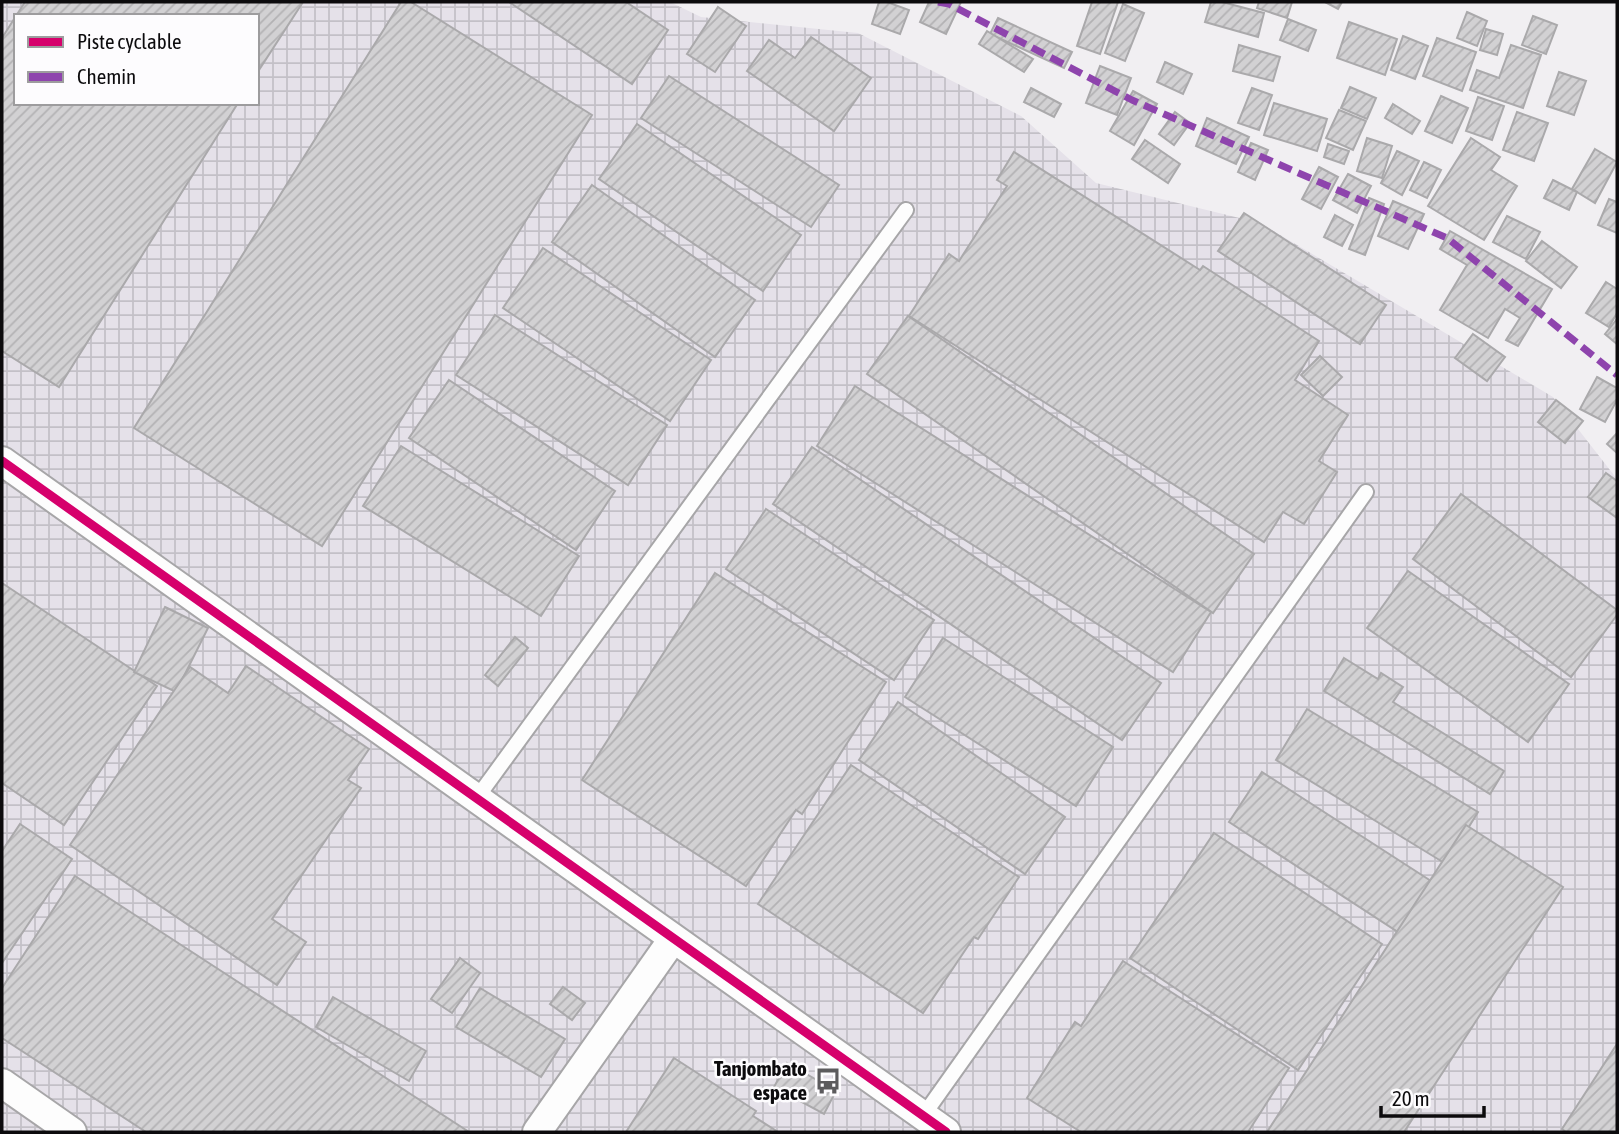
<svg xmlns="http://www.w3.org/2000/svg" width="1619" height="1134" font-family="'Asap Condensed',sans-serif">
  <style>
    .industrial { fill: url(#industrial-grid); fill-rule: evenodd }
    .building { fill: url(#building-hatch); stroke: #aaa9ab; stroke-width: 2 }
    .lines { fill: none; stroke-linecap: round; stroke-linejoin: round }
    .lane-casing { stroke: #a7a6a8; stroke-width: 18 }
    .street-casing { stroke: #a7a6a8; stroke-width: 32 }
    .lane { stroke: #fdfdfd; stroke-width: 14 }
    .street { stroke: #fdfdfd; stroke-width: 28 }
    .quiet { stroke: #8e44ad; stroke-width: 7; stroke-dasharray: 14 7; stroke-linecap: butt }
    .cycleway-casing { stroke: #fdfcfe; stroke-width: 13 }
    .cycleway { stroke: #d6006c; stroke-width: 9 }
    .labels { text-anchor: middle; stroke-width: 5; stroke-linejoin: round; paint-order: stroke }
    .poi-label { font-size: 21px; font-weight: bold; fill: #0c0b0d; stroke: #fdfcfe; text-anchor: end }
  </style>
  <defs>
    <pattern id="industrial-grid" width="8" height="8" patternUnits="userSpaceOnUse" patternTransform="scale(1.75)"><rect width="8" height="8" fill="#e5e1e9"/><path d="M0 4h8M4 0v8" fill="none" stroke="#c3c0c7"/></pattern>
    <pattern id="building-hatch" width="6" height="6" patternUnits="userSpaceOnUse" patternTransform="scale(1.75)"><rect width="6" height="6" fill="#d2d1d3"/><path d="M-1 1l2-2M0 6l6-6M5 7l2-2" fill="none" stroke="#b3b2b4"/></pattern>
  </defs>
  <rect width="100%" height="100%" fill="#f1eff2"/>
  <path class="industrial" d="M2,2H670L701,17L858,33L1021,116L1096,183L1260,223L1553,397L1617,479V1132H2ZM16,16H257V103H16Z"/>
  <g class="building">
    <path d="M25,2H303L257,73V16H16Z"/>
    <path d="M401,2H411L592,115L322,546L134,428Z"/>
    <path d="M509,2H626L668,30L632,84Z"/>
    <path d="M879,2H887L909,10L900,34L872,24Z"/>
    <path d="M929,2H961L946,34L920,22Z"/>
    <path d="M1092,2H1118L1100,54L1077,46Z"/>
    <path d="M1211,2H1222L1264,13L1258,37L1205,22Z"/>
    <path d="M1259,2H1292L1287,18L1257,8Z"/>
    <path d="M1325,2H1342L1338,9Z"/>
    <path d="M1123,4L1144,13L1125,61L1105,53Z"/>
    <path d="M718,7L746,26L715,72L687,54Z"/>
    <path d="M1467,12L1487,21L1477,46L1457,38Z"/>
    <path d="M16,16V103H238L59,387L2,351V38Z"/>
    <path d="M1533,16L1557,25L1546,54L1522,45Z"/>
    <path d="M998,18L1072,52L1064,68L990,34Z"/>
    <path d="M1288,19L1316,30L1308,51L1280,40Z"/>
    <path d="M1349,22L1397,39L1385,75L1337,58Z"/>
    <path d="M1486,29L1503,34L1497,55L1480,50Z"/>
    <path d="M987,31L1033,59L1024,72L979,44Z"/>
    <path d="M1403,36L1428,46L1415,79L1391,70Z"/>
    <path d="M811,37L871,78L834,131L747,71L769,40L795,58Z"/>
    <path d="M1437,38L1476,52L1462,91L1423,76Z"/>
    <path d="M1239,45L1280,57L1273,81L1233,71Z"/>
    <path d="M1511,45L1541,55L1523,108L1470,90L1477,70L1499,78Z"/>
    <path d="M1165,62L1192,74L1183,94L1157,82Z"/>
    <path d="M1100,66L1131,78L1117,115L1086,103Z"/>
    <path d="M1559,72L1586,81L1574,115L1547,106Z"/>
    <path d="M669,76L839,185L811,227L641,118Z"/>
    <path d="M1350,87L1376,98L1367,119L1341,108Z"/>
    <path d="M1031,88L1061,104L1054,117L1024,102Z"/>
    <path d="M1252,88L1272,95L1259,130L1238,123Z"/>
    <path d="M1133,91L1157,104L1134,145L1110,131Z"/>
    <path d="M1441,96L1468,108L1452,143L1425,131Z"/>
    <path d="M1478,97L1504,106L1492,140L1466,131Z"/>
    <path d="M1274,103L1327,119L1317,151L1264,135Z"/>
    <path d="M1393,104L1420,121L1412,134L1385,118Z"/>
    <path d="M1339,110L1366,121L1353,150L1326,138Z"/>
    <path d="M1175,112L1190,123L1174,145L1159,134Z"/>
    <path d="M1517,112L1548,123L1534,161L1503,150Z"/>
    <path d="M1207,118L1249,137L1236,164L1196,146Z"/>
    <path d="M637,124L801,235L763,291L599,179Z"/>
    <path d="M1367,138L1392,146L1382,178L1357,171Z"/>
    <path d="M1471,138L1500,157L1491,170L1517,186L1484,240L1428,206Z"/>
    <path d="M1145,140L1180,164L1168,183L1132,159Z"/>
    <path d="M1251,143L1268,150L1255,180L1238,172Z"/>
    <path d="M1328,144L1349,151L1344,164L1324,157Z"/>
    <path d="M1595,149L1617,162L1595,203L1572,189Z"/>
    <path d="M1397,151L1419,161L1402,195L1381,183Z"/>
    <path d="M1014,152L1200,270L1203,266L1319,341L1295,380L1348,415L1319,461L1337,472L1304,524L1283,512L1264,542L909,316L949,254L959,261L1007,186L997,180Z"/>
    <path d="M1424,162L1441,170L1427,198L1410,190Z"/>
    <path d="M1319,167L1338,177L1321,209L1302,199Z"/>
    <path d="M1348,174L1371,186L1357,213L1333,200Z"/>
    <path d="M1553,180L1577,192L1569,210L1544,198Z"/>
    <path d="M592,185L755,300L715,357L552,242Z"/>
    <path d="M1369,198L1384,204L1365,255L1349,249Z"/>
    <path d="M1609,199L1617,202V233L1598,225Z"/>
    <path d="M1393,201L1424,214L1408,249L1378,236Z"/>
    <path d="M1244,213L1386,305L1360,344L1218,251Z"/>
    <path d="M1335,215L1353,225L1342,246L1324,237Z"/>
    <path d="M1507,216L1540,232L1526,259L1493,242Z"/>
    <path d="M1450,231L1552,289L1518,346L1506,340L1520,318L1505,309L1488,338L1440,310L1467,265L1440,249Z"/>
    <path d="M1542,241L1577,267L1561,288L1526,261Z"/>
    <path d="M543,248L711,360L670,421L503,308Z"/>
    <path d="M1606,282L1617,289V313L1609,327L1586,313Z"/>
    <path d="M495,315L667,425L628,485L456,375Z"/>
    <path d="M908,316L1254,554L1213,613L867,374Z"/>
    <path d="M1617,319V344L1605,334Z"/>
    <path d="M1473,334L1505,357L1487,381L1455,358Z"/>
    <path d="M1320,356L1342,377L1323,396L1301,375Z"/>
    <path d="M1597,377L1617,388V400L1605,422L1580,409Z"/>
    <path d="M449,380L615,491L576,550L409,438Z"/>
    <path d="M855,386L1211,612L1173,672L817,446Z"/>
    <path d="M1556,400L1583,421L1565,443L1538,422Z"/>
    <path d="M1617,433V453L1607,444Z"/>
    <path d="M401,446L579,556L541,616L363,506Z"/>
    <path d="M812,447L1161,683L1122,740L773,504Z"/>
    <path d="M1606,473L1617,481V518L1588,497Z"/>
    <path d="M1461,494L1617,610V615L1571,677L1413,559Z"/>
    <path d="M766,509L934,620L894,680L726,569Z"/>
    <path d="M1408,571L1569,684L1528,742L1367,628Z"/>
    <path d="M715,573L886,682L802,814L796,810L746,886L582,780Z"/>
    <path d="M2,583L157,686L64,825L2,783Z"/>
    <path d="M165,607L208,628L176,692L134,672Z"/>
    <path d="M515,637L528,648L498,686L485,675Z"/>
    <path d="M943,638L1113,747L1076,806L905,697Z"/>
    <path d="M1344,658L1378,679L1381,673L1403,687L1393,702L1504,771L1490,794L1324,691Z"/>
    <path d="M246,666L369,749L348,780L361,788L272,919L306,942L277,985L70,845L190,667L228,693Z"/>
    <path d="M898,702L1065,817L1025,874L859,760Z"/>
    <path d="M1307,709L1478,812L1446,864L1276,760Z"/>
    <path d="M851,765L1019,877L978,939L974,937L923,1013L758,904Z"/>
    <path d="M1262,772L1431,881L1398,932L1229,822Z"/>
    <path d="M20,824L72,859L2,963V851Z"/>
    <path d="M1466,825L1563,887L1404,1132H1267Z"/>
    <path d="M1214,833L1382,944L1298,1070L1130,958Z"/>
    <path d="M75,876L469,1132H146L2,1038V988Z"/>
    <path d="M460,958L480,973L452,1013L431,999Z"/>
    <path d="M1123,961L1289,1068L1248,1132H1081L1027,1098L1075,1022L1081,1026Z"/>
    <path d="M563,987L585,1003L572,1020L550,1004Z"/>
    <path d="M480,988L565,1039L541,1077L456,1027Z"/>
    <path d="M333,997L426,1051L409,1081L316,1027Z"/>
    <path d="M1617,1044V1132H1566L1562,1129Z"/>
    <path d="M674,1058L756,1111L753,1116L778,1132H626Z"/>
    <path d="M787,1063L836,1091L824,1114L774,1087Z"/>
  </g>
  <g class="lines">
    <g class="lane-casing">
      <g id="lane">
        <path d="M476,799L906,210"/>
        <path d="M923,1116L1366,492"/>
      </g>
    </g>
    <g class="street-casing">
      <g id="street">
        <path d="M2,461L946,1132"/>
        <path d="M2,1083L72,1132"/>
        <path d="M537,1132L673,939"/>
      </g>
    </g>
    <use href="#lane" class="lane"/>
    <use href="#street" class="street"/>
    <path class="quiet" d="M938,2L949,4L1132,100L1447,238L1617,375"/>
    <g class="cycleway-casing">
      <path id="cycleway" d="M2,461L946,1132"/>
    </g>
    <use href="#cycleway" class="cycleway"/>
  </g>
  <defs>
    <g id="bus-bare" transform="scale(2.1)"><path d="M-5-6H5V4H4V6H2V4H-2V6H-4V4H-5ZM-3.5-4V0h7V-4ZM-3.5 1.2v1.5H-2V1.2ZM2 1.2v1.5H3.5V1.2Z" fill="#5c5b5d" stroke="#fdfcfe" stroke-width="2.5" paint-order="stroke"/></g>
  </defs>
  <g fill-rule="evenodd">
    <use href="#bus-bare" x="828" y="1081"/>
  </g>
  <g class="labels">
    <g class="poi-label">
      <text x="807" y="1076">Tanjombato<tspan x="807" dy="24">espace</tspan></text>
    </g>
  </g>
  <rect width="1619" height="1134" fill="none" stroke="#0c0b0d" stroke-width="7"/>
  <rect x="14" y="14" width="245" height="91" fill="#fdfcfe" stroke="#9d9c9e" stroke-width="2"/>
  <rect x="28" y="37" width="35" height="10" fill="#d6006c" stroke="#9d9c9e" stroke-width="2"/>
  <text x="77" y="49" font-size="21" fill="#0c0b0d">Piste cyclable</text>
  <rect x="28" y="72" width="35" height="10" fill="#8e44ad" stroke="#9d9c9e" stroke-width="2"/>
  <text x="77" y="84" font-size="21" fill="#0c0b0d">Chemin</text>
  <path d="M1381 1106v10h103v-10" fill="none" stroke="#0c0b0d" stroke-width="3.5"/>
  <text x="1392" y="1106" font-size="21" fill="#0c0b0d" stroke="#fdfcfe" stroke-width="5" paint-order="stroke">20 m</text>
</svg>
